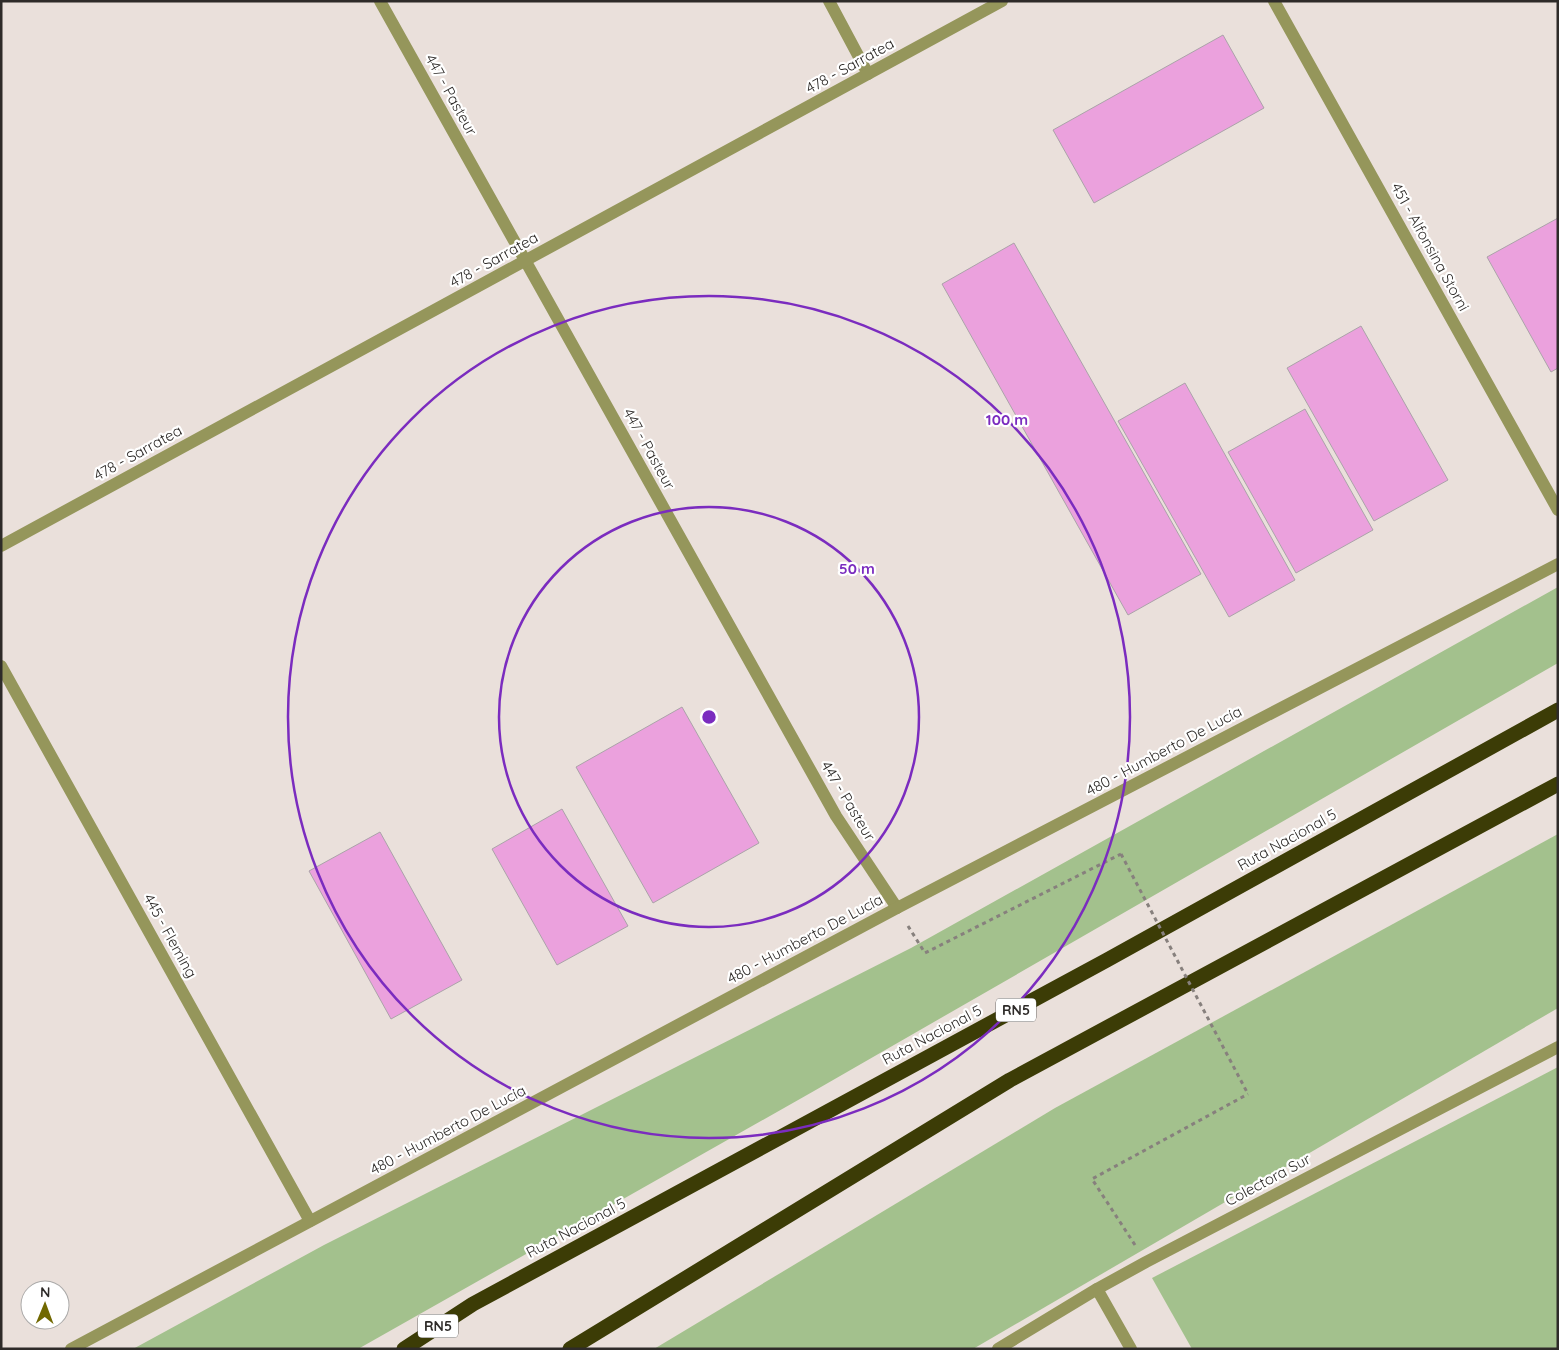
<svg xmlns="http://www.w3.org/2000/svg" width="1559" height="1350" font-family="Quicksand,sans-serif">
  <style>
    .green { fill: #a3c18d }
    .building { fill: #eba1dd; stroke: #aba3a9 }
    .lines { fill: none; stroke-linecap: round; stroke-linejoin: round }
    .path { stroke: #87807d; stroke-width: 3; stroke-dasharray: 4 4; stroke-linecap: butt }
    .minor { stroke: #95965b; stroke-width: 12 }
    .motorway { stroke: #3c3c06; stroke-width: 15 }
    .path-bridge { stroke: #87807d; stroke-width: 3; stroke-dasharray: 4 4; stroke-linecap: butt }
    .ring { fill: none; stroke: #7b2cbf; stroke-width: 2.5 }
    .labels { text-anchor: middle; stroke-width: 4.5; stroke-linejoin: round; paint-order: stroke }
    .shield { fill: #fff; stroke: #6d6b69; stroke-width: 1 }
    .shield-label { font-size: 14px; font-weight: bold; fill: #2e2b29 }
    .street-label { font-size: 15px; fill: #2e2b29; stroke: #fff }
    .centre { fill: #7b2cbf; stroke: #fff; stroke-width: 2.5 }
    .ring-label { font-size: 15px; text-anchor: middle; font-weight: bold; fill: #7b2cbf; stroke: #fff; stroke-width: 4.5; stroke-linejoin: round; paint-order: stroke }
  </style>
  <rect width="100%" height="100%" fill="#eae0db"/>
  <g class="green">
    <path d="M1558,587V663L814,1091L358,1349H133L324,1245L911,948Z"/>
    <path d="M1558,834V1008L973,1349H654L1055,1108Z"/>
    <path d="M1558,1067V1349H1192L1152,1278Z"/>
  </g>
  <g class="building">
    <path d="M1223,35L1264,108L1094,203L1053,130Z"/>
    <path d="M1558,218V368L1551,372L1487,257Z"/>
    <path d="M1014,243L1201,574L1128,615L942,284Z"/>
    <path d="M1361,326L1448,480L1374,521L1287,368Z"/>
    <path d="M1185,383L1295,580L1229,617L1118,421Z"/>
    <path d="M1305,409L1373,530L1296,573L1228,452Z"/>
    <path d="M682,707L759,843L653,903L576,767Z"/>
    <path d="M562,809L628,926L557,965L492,849Z"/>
    <path d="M380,832L462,980L391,1019L309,871Z"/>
  </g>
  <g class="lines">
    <g class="path">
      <path d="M908,926L925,953L1121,854"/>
      <path d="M1135,1245L1092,1179L1248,1094"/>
    </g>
    <g class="minor">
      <path d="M380,1L836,816L897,908"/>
      <path d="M829,1L868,74"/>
      <path d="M1274,1L1558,510"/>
      <path d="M1,546L1002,1"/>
      <path d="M1,666L310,1221"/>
      <path d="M1097,1289L1131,1349"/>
      <path d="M71,1349L897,908L1558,564"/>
      <path d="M998,1349L1097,1289L1146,1262L1558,1047"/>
    </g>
    <g class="motorway">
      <path d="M404,1349L473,1304L1107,960L1558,710"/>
      <path d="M570,1349L1010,1080L1558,784"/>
    </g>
    <path class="path-bridge" d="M1121,854L1248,1094"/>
  </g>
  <g class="ring">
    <circle cx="709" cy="717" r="210"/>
    <circle cx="709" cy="717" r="421"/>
  </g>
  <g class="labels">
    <g class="shield">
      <rect x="996" y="998.5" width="40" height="23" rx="4"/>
      <rect x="418" y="1314.5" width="40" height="23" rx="4"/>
    </g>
    <g class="shield-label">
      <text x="1016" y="1015">RN5</text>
      <text x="438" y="1331">RN5</text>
    </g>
    <g class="street-label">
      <text transform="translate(850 66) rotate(-29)" y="5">478 - Sarratea</text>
      <text transform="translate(451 95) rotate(61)" y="5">447 - Pasteur</text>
      <text transform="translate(1430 247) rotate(61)" y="5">451 - Alfonsina Storni</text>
      <text transform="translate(494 260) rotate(-29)" y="5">478 - Sarratea</text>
      <text transform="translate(649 449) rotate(61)" y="5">447 - Pasteur</text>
      <text transform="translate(138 453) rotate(-29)" y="5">478 - Sarratea</text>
      <text transform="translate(1164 751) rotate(-28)" y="5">480 - Humberto De Lucía</text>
      <text transform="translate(848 801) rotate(59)" y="5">447 - Pasteur</text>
      <text transform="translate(1287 840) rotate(-29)" y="5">Ruta Nacional 5</text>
      <text transform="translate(170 936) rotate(61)" y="5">445 - Fleming</text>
      <text transform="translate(805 939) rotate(-28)" y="5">480 - Humberto De Lucía</text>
      <text transform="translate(932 1035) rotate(-28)" y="5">Ruta Nacional 5</text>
      <text transform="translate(448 1130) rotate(-28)" y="5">480 - Humberto De Lucía</text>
      <text transform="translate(1268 1180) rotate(-28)" y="5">Colectora Sur</text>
      <text transform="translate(576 1228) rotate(-28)" y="5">Ruta Nacional 5</text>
    </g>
  </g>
  <circle cx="709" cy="717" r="8" class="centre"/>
  <g class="ring-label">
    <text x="1007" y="425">100 m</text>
    <text x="857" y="574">50 m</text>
  </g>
  <rect width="1559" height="1350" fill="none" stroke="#2e2b29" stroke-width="5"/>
  <g transform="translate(45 1305) rotate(1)"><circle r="24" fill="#ffffff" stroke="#abaaa9"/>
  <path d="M0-4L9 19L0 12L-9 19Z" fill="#716800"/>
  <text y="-8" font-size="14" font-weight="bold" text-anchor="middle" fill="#2e2b29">N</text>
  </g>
</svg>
